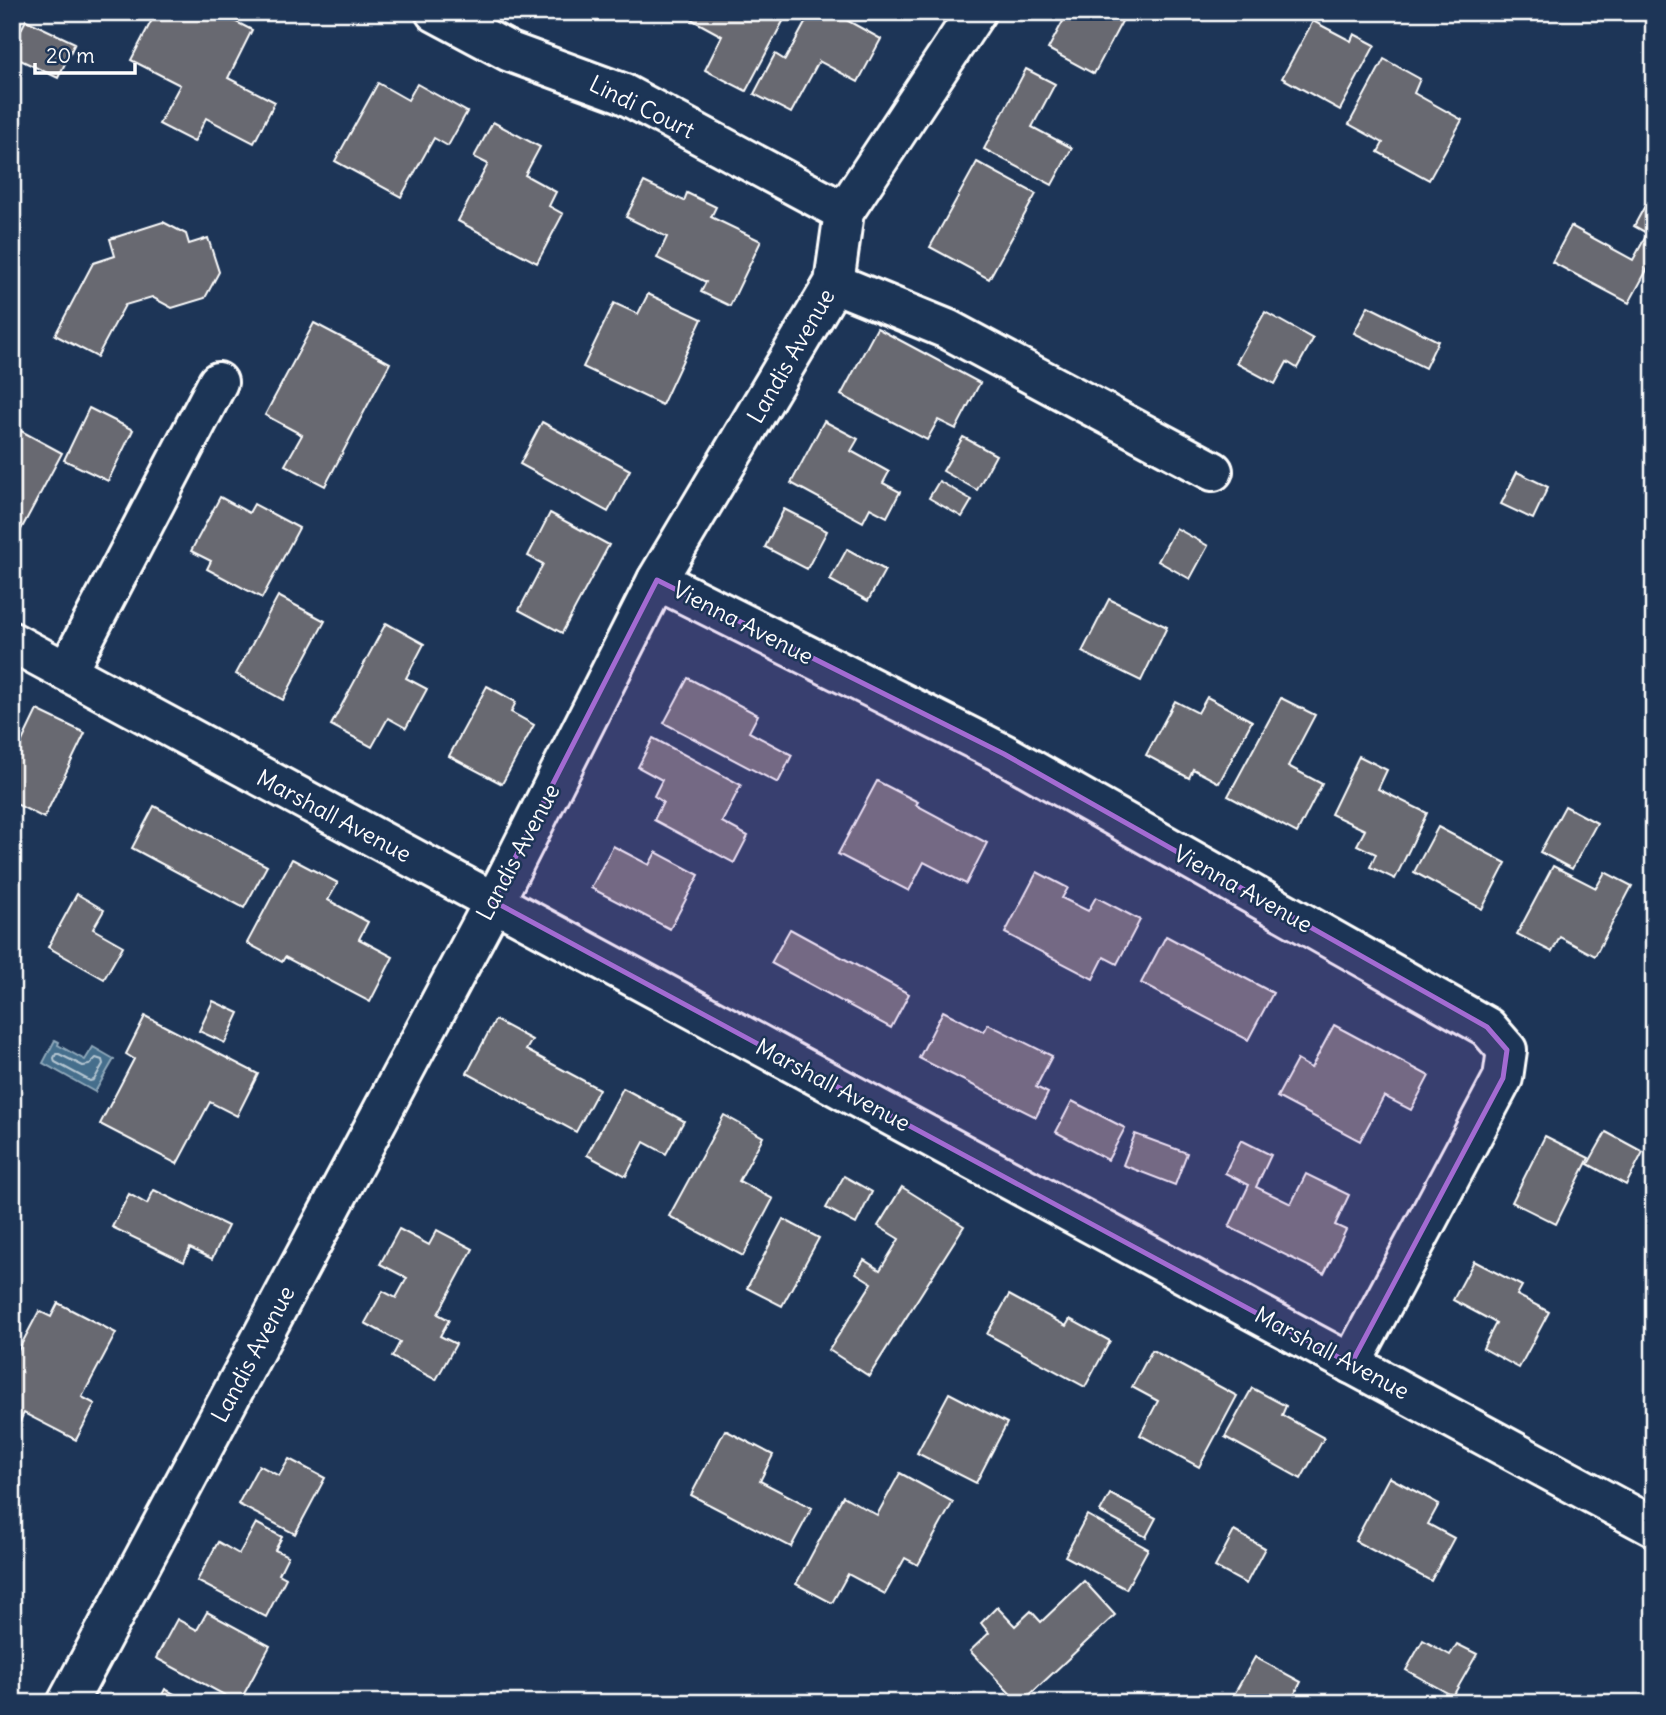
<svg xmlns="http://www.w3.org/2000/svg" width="1666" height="1715" font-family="Delius,sans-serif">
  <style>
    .water { fill: #446e8c; stroke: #8fa8ba; stroke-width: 2 }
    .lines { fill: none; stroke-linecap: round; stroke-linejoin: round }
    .shore { stroke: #b4c5d1; stroke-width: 2 }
    .building { fill: #686971; stroke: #fff; stroke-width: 2 }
    .minor-casing { stroke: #fff; stroke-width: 44 }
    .minor { stroke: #1d3557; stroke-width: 38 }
    .marked { fill: #a36bd2; fill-opacity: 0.2; stroke: #a36bd2; stroke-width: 5; stroke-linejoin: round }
    .labels { text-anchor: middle; stroke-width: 5; stroke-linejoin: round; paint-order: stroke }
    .street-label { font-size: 23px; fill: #fff; stroke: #1d3557 }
  </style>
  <rect width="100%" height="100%" fill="#1d3557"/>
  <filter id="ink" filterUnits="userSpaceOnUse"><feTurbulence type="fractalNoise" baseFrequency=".0143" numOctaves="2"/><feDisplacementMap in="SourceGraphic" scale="14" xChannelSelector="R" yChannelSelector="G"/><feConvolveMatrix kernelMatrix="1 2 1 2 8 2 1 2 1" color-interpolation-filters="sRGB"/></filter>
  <g filter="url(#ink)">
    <path class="water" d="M55,1040L59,1042L58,1045L85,1060L93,1047L114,1059L95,1092L43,1063Z"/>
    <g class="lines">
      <path class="shore" d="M56,1054H59L83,1066L89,1065L96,1058L102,1060L103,1064L94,1080L90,1081L55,1062L54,1058Z"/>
    </g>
    <g class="building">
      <path d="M156,12H217L252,30L228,78L275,102L254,143L206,118L194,142L159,124L180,85L131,60Z"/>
      <path d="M678,12H788L746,91L705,70L722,36Z"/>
      <path d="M811,12H832L881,39L858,82L819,61L791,113L754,94L775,54L785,60Z"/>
      <path d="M1068,12H1127L1094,74L1048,49Z"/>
      <path d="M26,20L75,43L58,78L12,56V47Z"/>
      <path d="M1313,21L1351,41L1354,34L1375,45L1340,110L1282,78Z"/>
      <path d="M1384,59L1420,79L1414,93L1462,120L1429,180L1378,152L1383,143L1349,124Z"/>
      <path d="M1026,69L1055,84L1032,127L1072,148L1052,185L984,149Z"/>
      <path d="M378,83L408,100L417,84L467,112L448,146L434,138L401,197L335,161Z"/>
      <path d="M493,122L540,147L525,175L556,192L549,206L563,214L537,263L458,221L488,164L474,157Z"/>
      <path d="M977,162L1036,194L989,279L930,247Z"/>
      <path d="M644,182L684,201L687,193L716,207L711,217L761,241L730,306L701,292L706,282L657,258L667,237L626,217Z"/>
      <path d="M1654,189V237L1634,226Z"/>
      <path d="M163,222L186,234L189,244L208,238L219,272L205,298L172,308L152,297L125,305L97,357L55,335L93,263L115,256L110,239Z"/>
      <path d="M1571,226L1633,260L1646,236L1654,240V257L1629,303L1552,262Z"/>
      <path d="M648,294L702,319L662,405L583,367L614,303L638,314Z"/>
      <path d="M1368,306L1438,341L1425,368L1354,333Z"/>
      <path d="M1265,312L1313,339L1297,368L1287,362L1275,384L1236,363Z"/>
      <path d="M314,323L390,363L325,486L285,465L302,435L265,415Z"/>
      <path d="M877,328L980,383L956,429L938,420L927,440L841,395Z"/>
      <path d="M89,408L133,430L108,481L64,460Z"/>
      <path d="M824,421L858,439L851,451L889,472L883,483L900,492L887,517L870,508L863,522L791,483Z"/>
      <path d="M542,422L630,470L608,512L520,464Z"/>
      <path d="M12,426L62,453L17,537L12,534Z"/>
      <path d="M963,437L996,455L977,490L943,471Z"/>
      <path d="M1517,472L1548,487L1533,519L1501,504Z"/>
      <path d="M939,481L972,500L962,517L929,498Z"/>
      <path d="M220,497L249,513L254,504L299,528L262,598L207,569L211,561L191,551Z"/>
      <path d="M784,509L827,531L807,569L765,547Z"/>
      <path d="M550,513L609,545L562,633L519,610L543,564L528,556Z"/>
      <path d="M1176,528L1208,546L1190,579L1158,561Z"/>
      <path d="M847,549L885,570L868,601L830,580Z"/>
      <path d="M278,596L325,621L283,700L236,674Z"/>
      <path d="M1109,599L1167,627L1141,681L1082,652Z"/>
      <path d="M386,623L424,644L406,678L427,689L406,728L388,718L372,747L331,725Z"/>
      <path d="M688,678L758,715L749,732L792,755L778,783L664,723Z"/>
      <path d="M487,686L516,702L511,712L534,725L502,784L449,756Z"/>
      <path d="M1207,697L1252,721L1219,783L1193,769L1189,778L1146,755L1175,701L1198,713Z"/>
      <path d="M1281,698L1315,715L1288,766L1322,784L1297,833L1228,796Z"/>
      <path d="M37,710L85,733L44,818L12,802V762Z"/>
      <path d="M653,738L741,785L722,822L748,836L734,863L654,820L663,802L654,796L662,780L638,767Z"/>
      <path d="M1359,756L1387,770L1378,789L1427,813L1395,879L1370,867L1376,854L1357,845L1365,830L1331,814Z"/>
      <path d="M877,781L918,802L916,805L987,843L966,884L924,862L909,891L838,854Z"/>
      <path d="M154,806L267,866L244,908L132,848Z"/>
      <path d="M1565,806L1597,823L1572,869L1540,852Z"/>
      <path d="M1438,827L1506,863L1482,909L1414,872Z"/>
      <path d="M613,846L649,865L656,852L699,875L670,929L591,888Z"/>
      <path d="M292,859L338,883L328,900L368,922L359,939L393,957L370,1002L285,957L282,962L247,943Z"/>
      <path d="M1553,866L1596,888L1605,872L1632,886L1595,956L1560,937L1552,952L1517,934Z"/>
      <path d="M1037,872L1068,888L1062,898L1088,911L1096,897L1140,920L1117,964L1104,957L1093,979L1005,933Z"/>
      <path d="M77,894L104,910L93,929L123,946L104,979L48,947Z"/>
      <path d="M790,929L909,994L891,1028L771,963Z"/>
      <path d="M1166,936L1273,993L1248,1040L1141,983Z"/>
      <path d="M213,1001L239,1013L225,1043L199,1031Z"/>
      <path d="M943,1011L984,1032L988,1024L1052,1056L1036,1087L1048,1093L1036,1117L919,1058Z"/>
      <path d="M145,1016L258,1074L237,1116L210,1102L177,1164L100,1124L134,1059L126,1054Z"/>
      <path d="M495,1020L532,1040L526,1050L599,1089L576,1132L467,1073Z"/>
      <path d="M1334,1025L1429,1076L1411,1110L1384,1096L1360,1141L1277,1097L1297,1060L1311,1068Z"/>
      <path d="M623,1088L684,1121L666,1154L644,1142L626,1176L587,1155Z"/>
      <path d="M1072,1101L1125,1128L1108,1160L1056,1132Z"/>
      <path d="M724,1115L763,1137L739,1181L773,1199L743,1256L669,1216Z"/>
      <path d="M1606,1132L1643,1152L1626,1185L1588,1164Z"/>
      <path d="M1135,1134L1187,1153L1175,1185L1123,1165Z"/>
      <path d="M1545,1136L1589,1158L1556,1224L1512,1202Z"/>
      <path d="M1241,1140L1271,1155L1256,1187L1291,1204L1306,1174L1349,1195L1335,1225L1346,1230L1324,1274L1229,1227L1249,1185L1225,1173Z"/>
      <path d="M844,1176L872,1192L856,1224L826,1208Z"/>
      <path d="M902,1187L964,1226L869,1376L829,1350L872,1283L856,1273L864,1260L880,1270L899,1239L878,1226Z"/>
      <path d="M154,1190L228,1226L212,1259L190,1248L184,1262L112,1227L129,1194L147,1204Z"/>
      <path d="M783,1219L819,1238L782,1306L747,1288Z"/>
      <path d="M399,1229L429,1245L437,1230L473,1249L438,1314L449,1320L440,1336L456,1344L436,1380L392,1357L400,1342L365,1323L383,1291L396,1298L407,1278L380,1264Z"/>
      <path d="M1474,1261L1522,1286L1517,1295L1549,1312L1519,1368L1483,1348L1496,1323L1453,1300Z"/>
      <path d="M1009,1295L1066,1326L1070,1319L1110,1341L1085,1387L987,1334Z"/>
      <path d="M58,1303L116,1333L82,1397L95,1404L76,1440L24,1413L12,1437V1362L39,1311L51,1317Z"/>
      <path d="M1152,1350L1237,1396L1199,1467L1140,1435L1158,1401L1132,1387Z"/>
      <path d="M1252,1388L1286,1406L1282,1415L1324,1438L1301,1479L1225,1437Z"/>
      <path d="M949,1393L1007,1423L976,1483L917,1453Z"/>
      <path d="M725,1430L773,1455L760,1481L812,1508L791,1547L691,1495Z"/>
      <path d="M289,1459L325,1478L295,1534L238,1504L259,1465L279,1476Z"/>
      <path d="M900,1473L953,1502L918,1565L905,1558L885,1594L848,1574L832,1603L796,1584L843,1496L877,1515Z"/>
      <path d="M1389,1477L1439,1504L1428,1524L1454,1538L1431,1581L1355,1541Z"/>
      <path d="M1110,1494L1156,1518L1146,1537L1100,1512Z"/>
      <path d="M1087,1515L1148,1549L1126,1589L1065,1556Z"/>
      <path d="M256,1523L282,1537L275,1550L288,1556L279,1574L286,1578L266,1617L197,1581L218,1542L239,1554Z"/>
      <path d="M1234,1531L1265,1548L1246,1584L1215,1567Z"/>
      <path d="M1084,1581L1115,1615L1021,1703H1019L970,1651L989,1633L981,1623L997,1607L1015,1626L1031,1611L1041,1622Z"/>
      <path d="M207,1612L270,1646L239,1703L156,1658L177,1619L197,1630Z"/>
      <path d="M1423,1640L1450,1655L1457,1644L1477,1654L1453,1696L1406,1670Z"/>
      <path d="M1255,1657L1301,1682L1290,1703H1237L1231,1700Z"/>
      <path d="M165,1689L191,1703H158Z"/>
    </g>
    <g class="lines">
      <g class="minor-casing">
        <g id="minor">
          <path d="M435,12L510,52L622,93L844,212"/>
          <path d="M834,283L947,329L1213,471"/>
          <path d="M657,580L1004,754L1487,1027L1507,1050L1503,1078L1351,1364"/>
          <path d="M12,642L1654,1527"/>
          <path d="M67,671L218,382"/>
          <path d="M67,1703L506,879L657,580L834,283L844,212L976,12"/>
        </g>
      </g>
      <use href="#minor" class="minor"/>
    </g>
  </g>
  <path class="marked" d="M657,580L1004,754L1487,1027L1507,1050L1503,1078L1351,1364L493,901Z"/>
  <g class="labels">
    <g class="street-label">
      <text transform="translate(642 107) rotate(26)" y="8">Lindi Court</text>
      <text transform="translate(791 356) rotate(-60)" y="8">Landis Avenue</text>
      <text transform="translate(743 623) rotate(27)" y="8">Vienna Avenue</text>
      <text transform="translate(334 816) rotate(28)" y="8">Marshall Avenue</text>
      <text transform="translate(518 852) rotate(-62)" y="8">Landis Avenue</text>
      <text transform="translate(1243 889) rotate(29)" y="8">Vienna Avenue</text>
      <text transform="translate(833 1085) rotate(28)" y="8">Marshall Avenue</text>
      <text transform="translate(1332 1353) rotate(28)" y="8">Marshall Avenue</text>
      <text transform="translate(253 1354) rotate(-62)" y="8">Landis Avenue</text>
    </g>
  </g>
  <rect width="1666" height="1715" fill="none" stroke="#1d3557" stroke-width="42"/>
  <rect x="21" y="21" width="1624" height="1673" fill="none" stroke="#fff" stroke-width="2.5" filter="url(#ink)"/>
  <path d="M35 63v10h100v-10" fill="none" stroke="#ffffff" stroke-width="3.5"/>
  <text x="46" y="63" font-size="21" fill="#ffffff" stroke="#1d3557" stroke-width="5" paint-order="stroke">20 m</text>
</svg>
